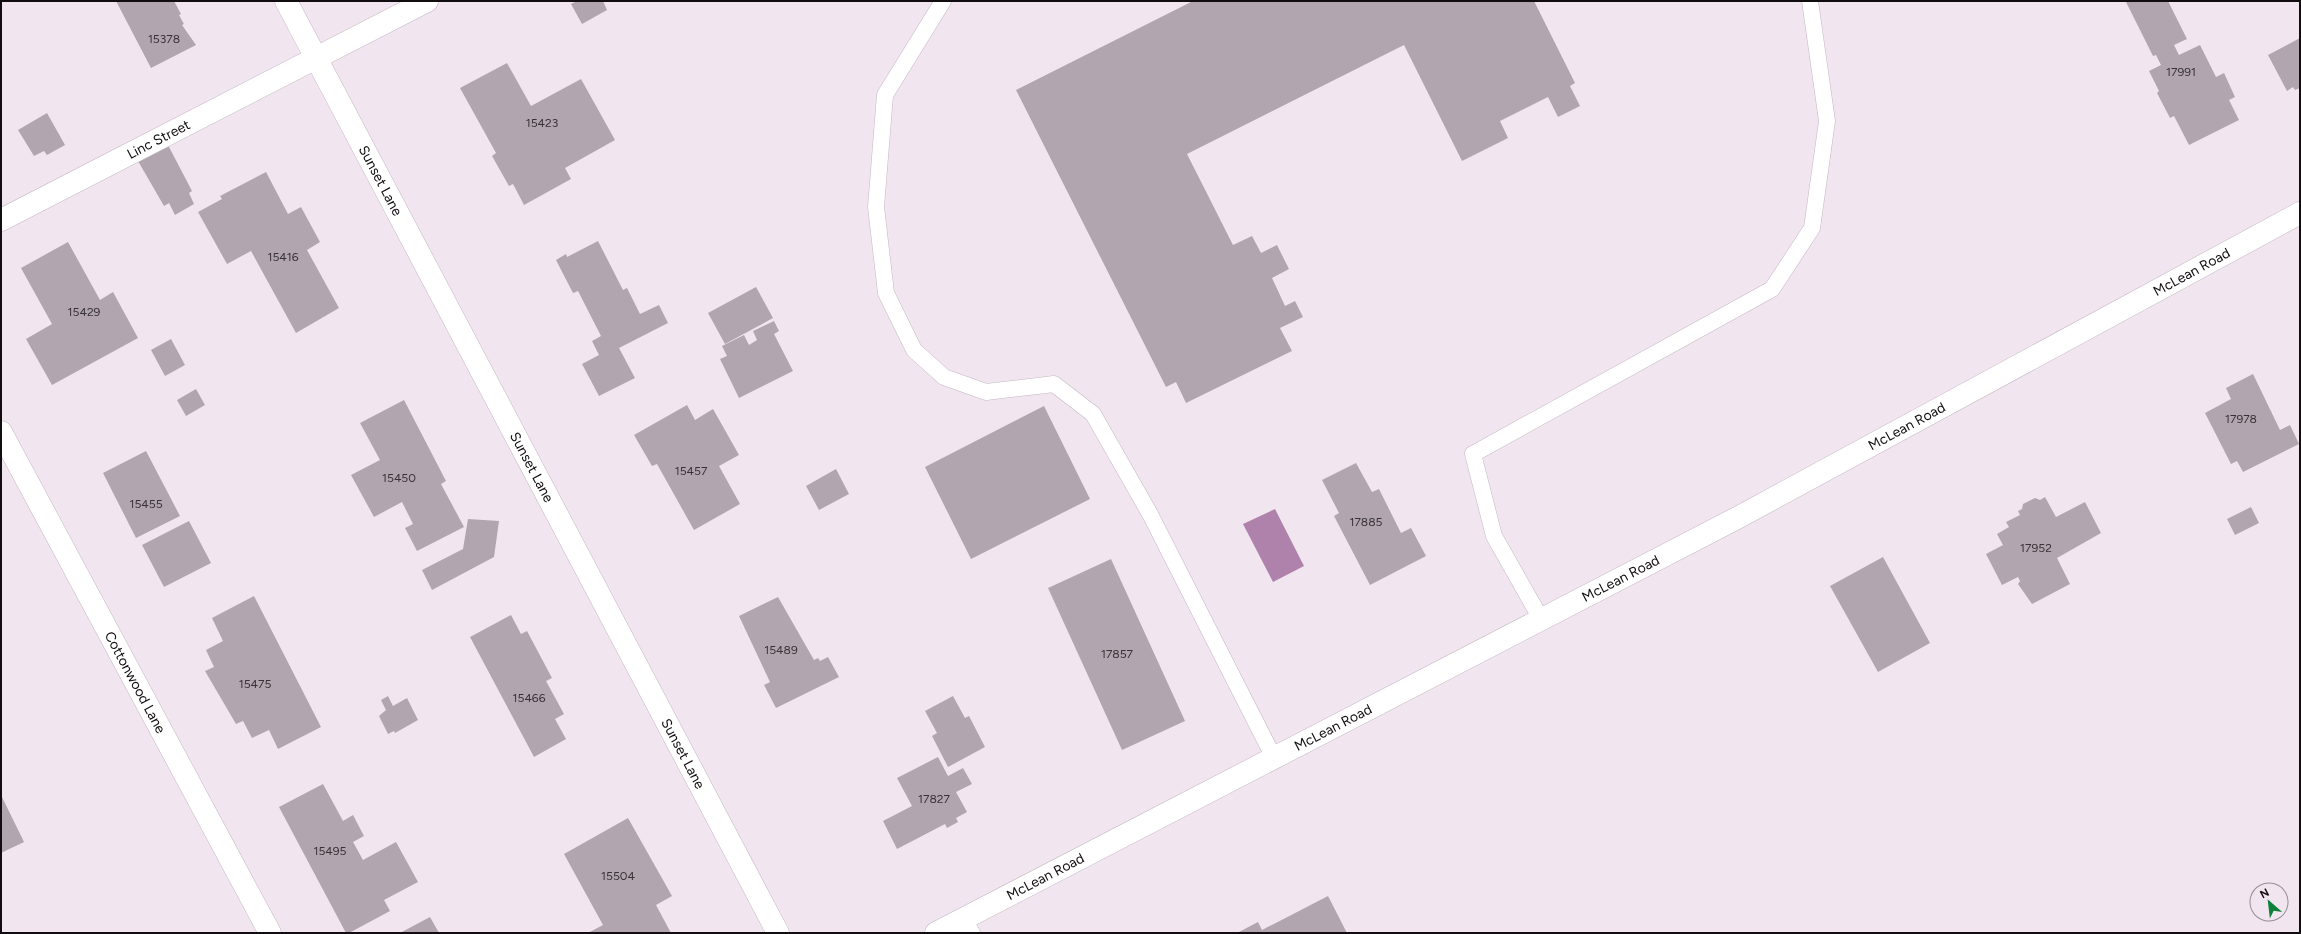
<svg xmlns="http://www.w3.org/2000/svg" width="2301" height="934" font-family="Figtree,sans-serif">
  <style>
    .water { fill: #af82ab }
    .building { fill: #b1a6b0 }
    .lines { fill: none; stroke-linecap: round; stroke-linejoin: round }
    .service-casing { stroke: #c3b8c2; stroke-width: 17 }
    .minor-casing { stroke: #c3b8c2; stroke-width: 23 }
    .tertiary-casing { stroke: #c3b8c2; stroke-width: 23 }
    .service { stroke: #fff; stroke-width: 16 }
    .minor { stroke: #fff; stroke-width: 22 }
    .tertiary { stroke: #fff; stroke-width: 22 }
    .labels { text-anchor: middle; stroke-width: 3; stroke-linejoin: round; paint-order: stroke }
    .number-label { font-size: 12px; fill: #383237 }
    .street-label { font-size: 14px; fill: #100c0f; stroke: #f1e5f0 }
  </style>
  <rect width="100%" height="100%" fill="#f1e5f0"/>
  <path class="water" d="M1275,509L1304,566L1273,582L1243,524Z"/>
  <g class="building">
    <path d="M116,1H174L181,14L179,15L184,24L182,25L196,45L151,68Z"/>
    <path d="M577,1H603L607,10L582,24L571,4Z"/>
    <path d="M1193,1H1534L1575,83L1570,86L1580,106L1558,117L1548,97L1500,121L1508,138L1462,161L1404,45L1187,154L1233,245L1252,236L1261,253L1277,245L1289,269L1272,278L1285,306L1295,301L1303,317L1280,328L1292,351L1186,403L1176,382L1166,387L1016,90Z"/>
    <path d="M2127,1H2168L2187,39L2174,45L2179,55L2200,45L2216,77L2224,73L2235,97L2229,100L2239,120L2189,145L2174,116L2170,118L2157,93L2159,91L2149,71L2161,65L2156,55L2153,56L2126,2Z"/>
    <path d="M2300,38V88L2295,90L2293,87L2287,91L2268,55Z"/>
    <path d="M507,63L531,106L581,79L615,140L565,168L571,179L524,205L513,184L509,186L492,156L496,153L460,88Z"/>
    <path d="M47,113L65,145L47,155L44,151L34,156L18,130Z"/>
    <path d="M168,145L192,191L189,193L194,204L175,215L169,203L164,206L138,161Z"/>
    <path d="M266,172L288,214L301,207L320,242L307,250L339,308L296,333L251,251L227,264L198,212L222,199L220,196Z"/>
    <path d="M598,241L623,290L627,288L640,314L659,305L668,323L619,348L635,378L599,396L582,364L599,355L592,341L601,336L578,291L573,293L556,260L566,254L567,257Z"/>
    <path d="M68,242L100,300L113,292L138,338L52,385L26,339L52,324L21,268Z"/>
    <path d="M756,287L773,318L725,344L708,313Z"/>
    <path d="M774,321L779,331L774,334L793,371L739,398L720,359L727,356L722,346L744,335L749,345L757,340L753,331Z"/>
    <path d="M171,339L185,365L165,376L151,350Z"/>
    <path d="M2253,374L2280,430L2290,425L2299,444L2243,472L2237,461L2231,464L2205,413L2231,399L2226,388Z"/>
    <path d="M196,389L205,405L186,416L177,400Z"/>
    <path d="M404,400L446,481L441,484L464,527L417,551L405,528L413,524L402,502L374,517L351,475L380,460L360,423Z"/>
    <path d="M687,405L695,420L713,409L739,455L719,466L740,504L694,530L657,464L652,466L634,435Z"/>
    <path d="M1044,406L1090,499L971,559L925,467Z"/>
    <path d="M146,451L180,516L136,538L103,473Z"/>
    <path d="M1356,463L1372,492L1379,489L1401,533L1411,528L1426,556L1370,585L1334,516L1339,513L1322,480Z"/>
    <path d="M836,469L849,494L819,510L806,486Z"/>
    <path d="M2045,497L2056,517L2085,502L2101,533L2057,558L2070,584L2032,604L2018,584L2020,581L2018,577L2002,585L1986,554L2003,545L1997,534L2009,527L2006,522L2020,515L2018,511L2022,509L2023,504L2035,498L2040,500Z"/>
    <path d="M2251,507L2259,523L2235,535L2227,519Z"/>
    <path d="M468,519L499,521L494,557L432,590L422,570L463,549Z"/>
    <path d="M189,521L211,563L164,587L142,545Z"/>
    <path d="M1883,557L1930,643L1878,672L1830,586Z"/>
    <path d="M1111,559L1185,721L1122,750L1048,588Z"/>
    <path d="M254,596L321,727L278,749L269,730L252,738L243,721L236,724L205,671L214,667L206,650L223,641L212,618Z"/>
    <path d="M778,597L814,660L818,658L820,661L828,657L839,677L776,708L764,685L770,682L739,616Z"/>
    <path d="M511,615L521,634L527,631L552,678L546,681L564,714L555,719L566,739L534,757L470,637Z"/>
    <path d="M388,696L393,706L407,698L418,720L395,733L394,731L388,734L379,716L386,710L381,700Z"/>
    <path d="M953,696L965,718L969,716L985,747L948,767L932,736L937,733L925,711Z"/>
    <path d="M938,757L948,776L963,768L972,784L956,792L967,812L956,818L958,822L947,828L945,824L897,849L883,821L912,806L897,778Z"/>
    <path d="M323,784L343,821L353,815L364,836L353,842L363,860L396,842L418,882L384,900L390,911L349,933H346L279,807Z"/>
    <path d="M1,795L24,842L1,853Z"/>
    <path d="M628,818L672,896L656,905L671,933H588L603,925L564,854Z"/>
    <path d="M1328,896L1347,933H1237L1258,922L1262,930Z"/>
    <path d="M430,917L439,933H400Z"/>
  </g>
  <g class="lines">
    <g class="service-casing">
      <g id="service">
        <path d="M943,1L885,95L876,207L886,293L914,350L944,377L986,392L1054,384L1093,414L1150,514L1274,758"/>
        <path d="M1541,619L1494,536L1473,454L1772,289L1812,228L1827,121L1810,1"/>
        <path d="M964,919L972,933"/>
      </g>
    </g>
    <g class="minor-casing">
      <g id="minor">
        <path id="s1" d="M286,1L778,933"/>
        <path id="s2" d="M1,220L427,1"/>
        <path id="s3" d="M1,432L270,933"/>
      </g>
    </g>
    <g class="tertiary-casing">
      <g id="tertiary">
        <path id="s4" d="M936,933L1737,518L2300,213"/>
      </g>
    </g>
    <use href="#service" class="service"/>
    <use href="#minor" class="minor"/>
    <use href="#tertiary" class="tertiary"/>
  </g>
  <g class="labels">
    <g class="number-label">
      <text x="164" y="43">15378</text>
      <text x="2181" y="76">17991</text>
      <text x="542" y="127">15423</text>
      <text x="283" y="261">15416</text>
      <text x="84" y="316">15429</text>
      <text x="2241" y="423">17978</text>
      <text x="691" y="475">15457</text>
      <text x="399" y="482">15450</text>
      <text x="146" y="508">15455</text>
      <text x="1366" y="526">17885</text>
      <text x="2036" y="552">17952</text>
      <text x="781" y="654">15489</text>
      <text x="1117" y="658">17857</text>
      <text x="255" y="688">15475</text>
      <text x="529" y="702">15466</text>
      <text x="934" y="803">17827</text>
      <text x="330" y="855">15495</text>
      <text x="618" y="880">15504</text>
    </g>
    <g class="street-label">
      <text dy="5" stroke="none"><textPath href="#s2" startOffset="177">Linc Street</textPath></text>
      <text dy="5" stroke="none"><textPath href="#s1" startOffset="203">Sunset Lane</textPath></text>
      <text dy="5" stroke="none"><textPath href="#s4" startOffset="1419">McLean Road</textPath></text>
      <text dy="5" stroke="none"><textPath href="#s4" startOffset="1095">McLean Road</textPath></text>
      <text dy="5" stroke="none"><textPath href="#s1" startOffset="527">Sunset Lane</textPath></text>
      <text dy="5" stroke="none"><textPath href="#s4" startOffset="771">McLean Road</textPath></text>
      <text dy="5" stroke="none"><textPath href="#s3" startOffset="284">Cottonwood Lane</textPath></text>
      <text dy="5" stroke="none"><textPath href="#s4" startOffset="447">McLean Road</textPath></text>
      <text dy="5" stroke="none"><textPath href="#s1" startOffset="851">Sunset Lane</textPath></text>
      <text dy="5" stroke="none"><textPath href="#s4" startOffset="123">McLean Road</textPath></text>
    </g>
  </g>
  <rect width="2301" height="934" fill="none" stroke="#100c0f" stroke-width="4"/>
  <g transform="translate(2269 902) rotate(332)"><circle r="19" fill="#f1e5f0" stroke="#978e96"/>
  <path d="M0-3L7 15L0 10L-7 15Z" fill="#0d8139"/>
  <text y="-6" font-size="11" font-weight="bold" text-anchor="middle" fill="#100c0f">N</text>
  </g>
</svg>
